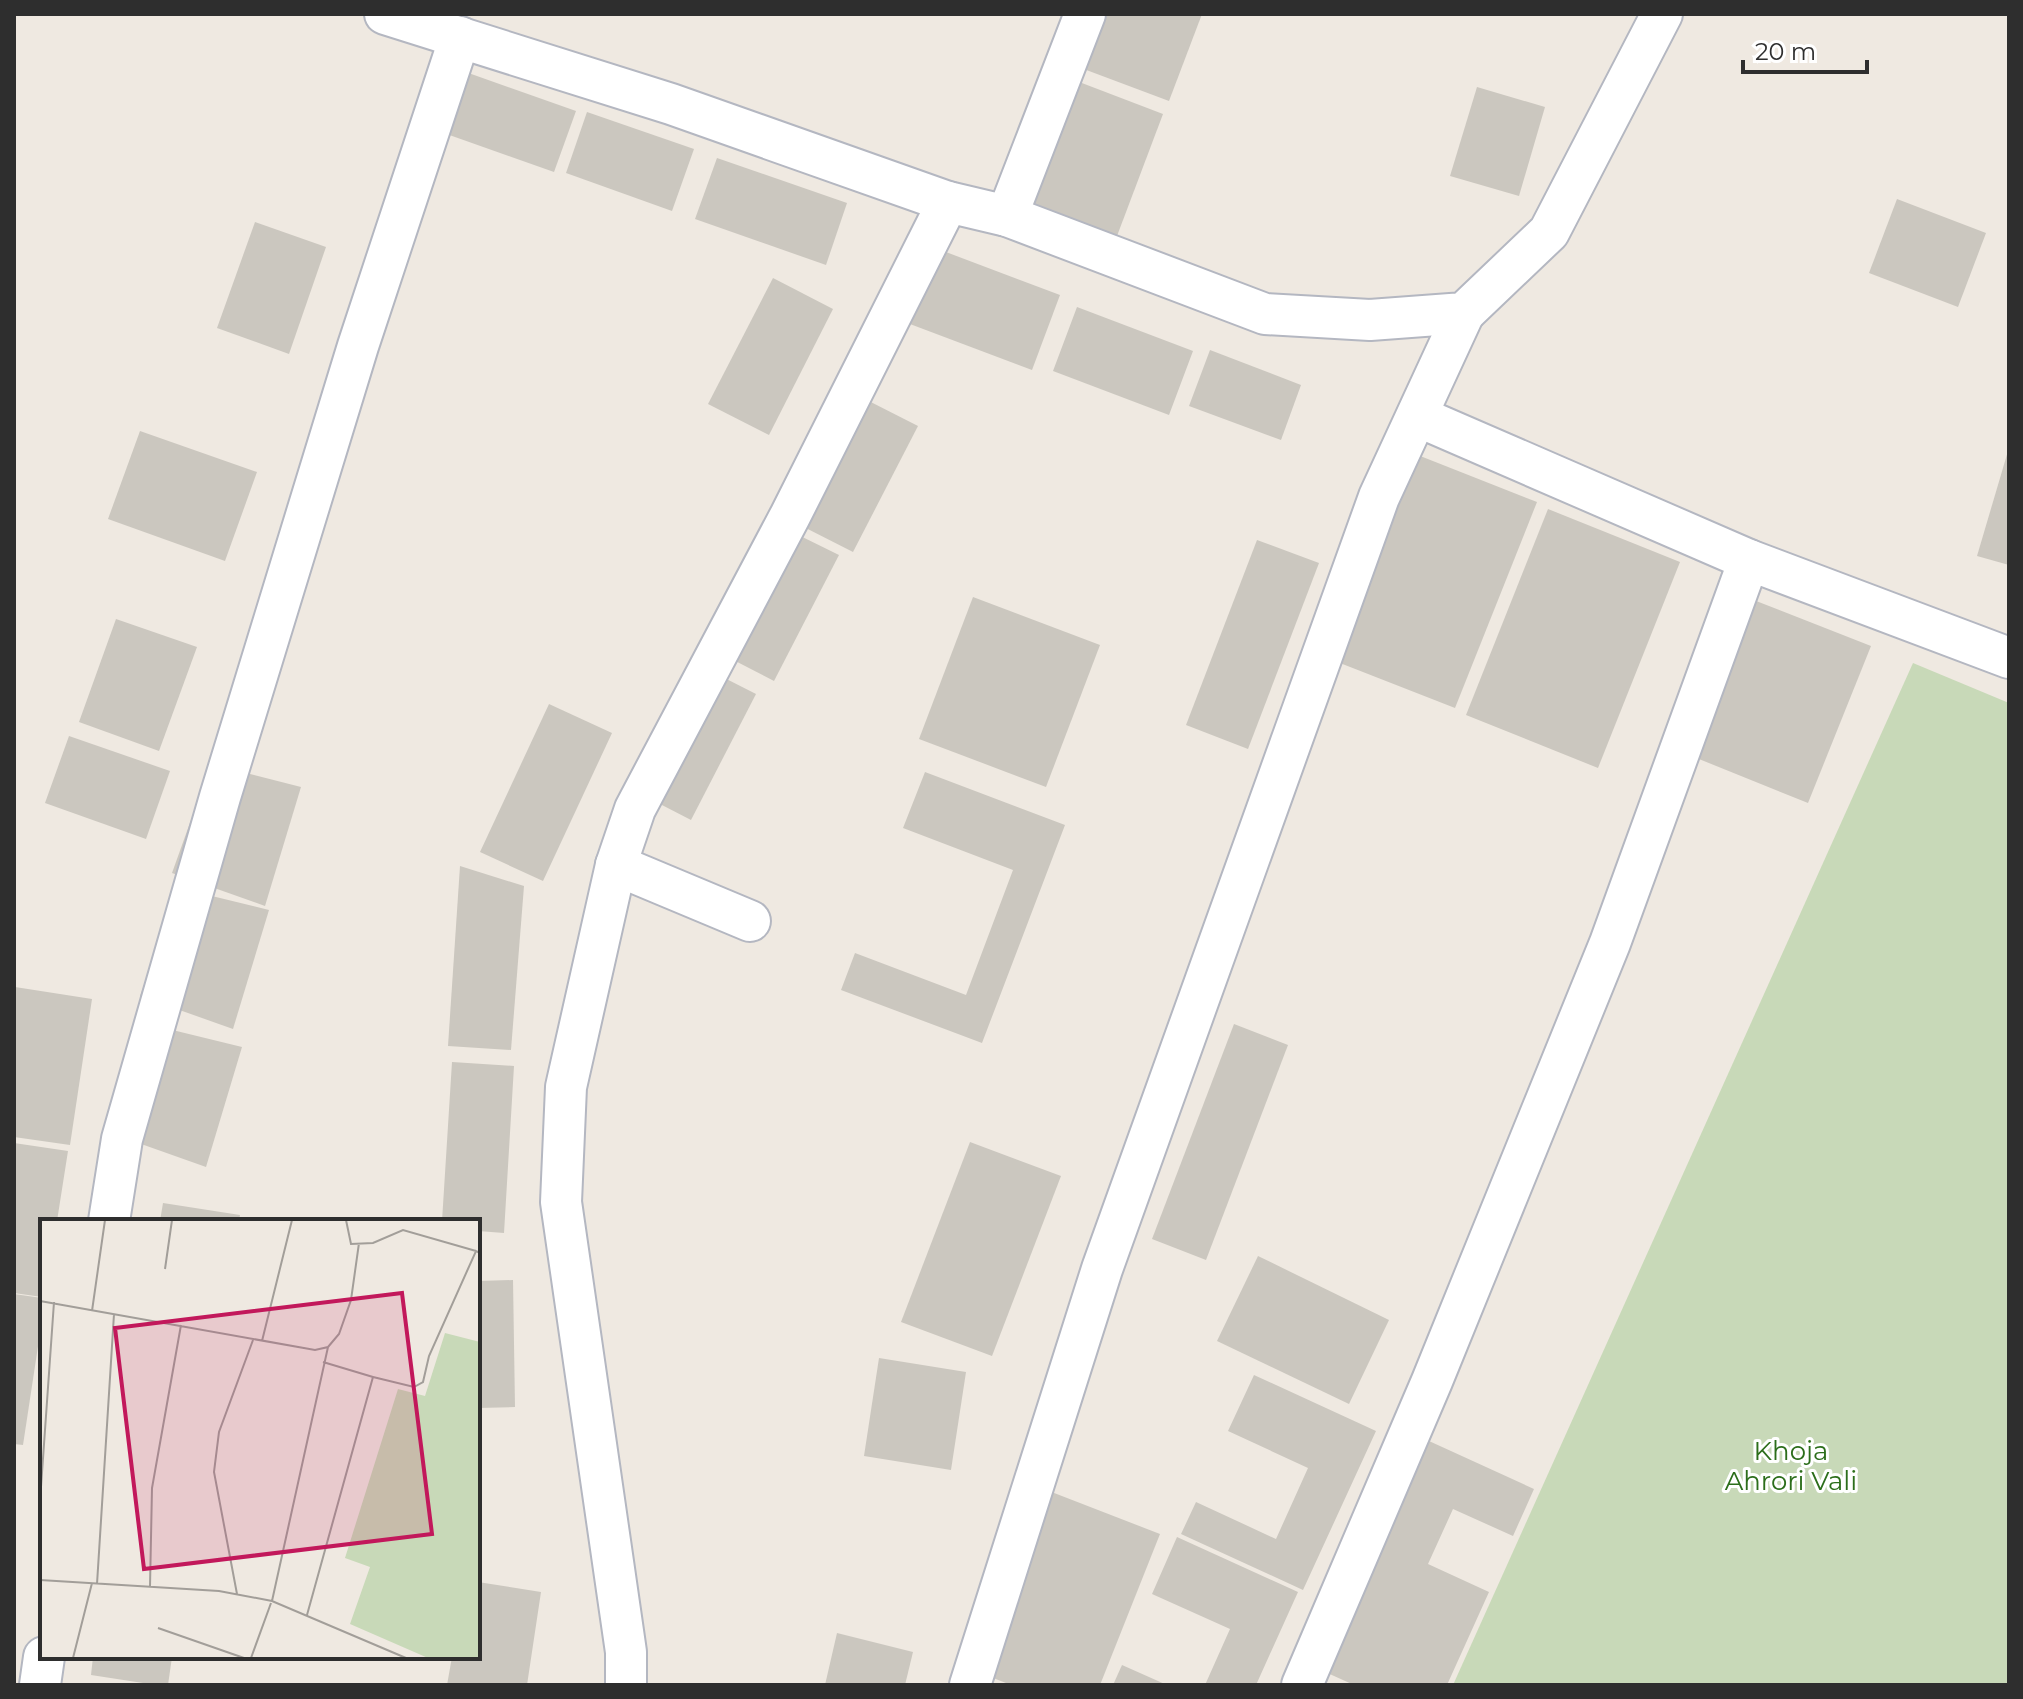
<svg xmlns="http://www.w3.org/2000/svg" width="2023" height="1699" font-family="Montserrat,sans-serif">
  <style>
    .cemetery { fill: #c8d9b8 }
    .building { fill: #cbc7bf }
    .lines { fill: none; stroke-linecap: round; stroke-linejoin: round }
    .minor-casing { stroke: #b4b7c1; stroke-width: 44 }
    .minor { stroke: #fff; stroke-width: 40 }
    .labels { text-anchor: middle; stroke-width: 6; stroke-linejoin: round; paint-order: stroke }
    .park-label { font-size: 26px; fill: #2c6e1b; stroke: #fff }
    .inset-road { fill: none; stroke: #a29e99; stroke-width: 2 }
    .view { fill: #c2185b; fill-opacity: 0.15; stroke: #c2185b; stroke-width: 4 }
    .inset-edge { fill: none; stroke: #2e2e2e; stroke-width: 4 }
  </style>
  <rect width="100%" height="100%" fill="#efe9e1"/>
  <path class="cemetery" d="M1913,663L2009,703V1685H1453Z"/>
  <g class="building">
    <path d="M1102,14H1202L1169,101L1081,68Z"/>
    <path d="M446,65L576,111L554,172L424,126Z"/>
    <path d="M1074,80L1163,114L1117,236L1028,203Z"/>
    <path d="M1477,87L1545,107L1519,196L1450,176Z"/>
    <path d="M587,112L694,149L672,211L566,173Z"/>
    <path d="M717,158L847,203L826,265L695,219Z"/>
    <path d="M1897,199L1986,233L1958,307L1869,273Z"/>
    <path d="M255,222L326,247L289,354L217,328Z"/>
    <path d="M922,243L1060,295L1032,370L894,318Z"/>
    <path d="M773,278L833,309L769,435L708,404Z"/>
    <path d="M1077,307L1193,351L1169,415L1053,371Z"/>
    <path d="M1210,350L1301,385L1281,440L1189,406Z"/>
    <path d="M857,395L918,426L853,552L792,521Z"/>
    <path d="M140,431L257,472L225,561L108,519Z"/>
    <path d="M1405,450L1537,502L1455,708L1322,656Z"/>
    <path d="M2008,451H2009V565L1977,556Z"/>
    <path d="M1548,509L1680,562L1598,768L1466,715Z"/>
    <path d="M778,525L839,555L774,681L714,650Z"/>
    <path d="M1257,540L1319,563L1248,749L1186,725Z"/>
    <path d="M973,597L1100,645L1046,787L919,739Z"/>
    <path d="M1751,599L1871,646L1808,803L1689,755Z"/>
    <path d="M116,619L197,647L159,751L79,722Z"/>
    <path d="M695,663L756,694L691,820L631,789Z"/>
    <path d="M549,704L612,733L543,881L480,852Z"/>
    <path d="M69,736L170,771L146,839L45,803Z"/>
    <path d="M211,764L301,787L265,906L172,873Z"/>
    <path d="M925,772L1065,825L982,1043L841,990L855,953L966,995L1013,870L903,828Z"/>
    <path d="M460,866L524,886L511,1050L448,1046Z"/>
    <path d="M179,888L269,910L233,1029L140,996Z"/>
    <path d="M15,987L92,999L70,1145L14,1137Z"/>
    <path d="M1234,1024L1288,1045L1206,1260L1152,1239Z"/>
    <path d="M152,1025L242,1047L206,1167L113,1134Z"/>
    <path d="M452,1062L514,1066L504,1233L478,1231V1221H442Z"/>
    <path d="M970,1142L1061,1176L992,1356L901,1322Z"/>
    <path d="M14,1143L68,1151L57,1221H42V1297L14,1293Z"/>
    <path d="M163,1203L240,1215L239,1221H160Z"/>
    <path d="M1258,1256L1389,1320L1349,1404L1217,1341Z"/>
    <path d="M513,1280L515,1407L478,1408V1281Z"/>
    <path d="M14,1294L42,1298V1320L23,1445L14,1444Z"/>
    <path d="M879,1358L966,1372L951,1470L864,1456Z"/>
    <path d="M1254,1375L1376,1431L1303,1590L1181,1534L1196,1502L1276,1539L1308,1468L1228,1431Z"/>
    <path d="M1429,1441L1534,1489L1513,1536L1453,1509L1428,1564L1489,1592L1447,1685H1354L1323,1671Z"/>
    <path d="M1049,1491L1160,1534L1100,1685H1011L978,1672Z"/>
    <path d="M1177,1537L1298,1592L1256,1685H1205L1230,1629L1152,1594Z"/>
    <path d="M478,1582L541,1592L527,1685H447L452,1657H478Z"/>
    <path d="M837,1633L913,1652L905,1685H825Z"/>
    <path d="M93,1657H172L168,1685H156L91,1675Z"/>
    <path d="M1122,1665L1167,1685H1113Z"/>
  </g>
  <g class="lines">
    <g class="minor-casing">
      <g id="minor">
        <path d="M385,14L671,104L948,202L1007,216L1265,314L1370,320L1464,313L1549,232L1662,14"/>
        <path d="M1007,216L1085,14"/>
        <path d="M1417,416L1749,560"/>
        <path d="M616,865L750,921"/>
        <path d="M109,1221L122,1139L220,797L358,346L460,37"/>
        <path d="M40,1685L44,1657"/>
        <path d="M626,1685V1652L561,1202L566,1087L616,865L635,809L790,516L948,202"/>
        <path d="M970,1685L1102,1269L1379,497L1464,313"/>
        <path d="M1302,1685L1432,1381L1610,943L1749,560L2009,658"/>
      </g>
    </g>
    <use href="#minor" class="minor"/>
  </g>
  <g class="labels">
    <g class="park-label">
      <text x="1791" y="1460">Khoja<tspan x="1791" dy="30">Ahrori Vali</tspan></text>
    </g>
  </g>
  <g transform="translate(40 1219)">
    <rect width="440" height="440" fill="#efe9e1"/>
    <path d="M405,114L440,123V439H388L310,405L330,348L305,339L358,170L385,177Z" fill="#c8d9b8"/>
    <path class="inset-road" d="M306,1L311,25L333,24L363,11L436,32M125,50L132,1M0,82L275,131L288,128L299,115L311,81L319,24M52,92L65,1M222,122L252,1M283,143L333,158M0,282L14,83M0,361L179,372L232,382L366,439M57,365L74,95M110,368L112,269L141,106M197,375L174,253L179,213L213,121M232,382L288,128M267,396L333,158L374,168L383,163L389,137L436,32L440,34M118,409L204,439M33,439L52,364M211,439L231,384"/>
    <path class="view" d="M362,74L392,315L104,350L75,109Z"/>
    <rect width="440" height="440" class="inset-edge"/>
  </g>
  <rect width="2023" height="1699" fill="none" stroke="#2e2e2e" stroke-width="32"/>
  <path d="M1743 60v12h124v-12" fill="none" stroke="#2e2e2e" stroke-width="4"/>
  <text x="1755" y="60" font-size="24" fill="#2e2e2e" stroke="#ffffff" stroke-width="6" paint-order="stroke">20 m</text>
</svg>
